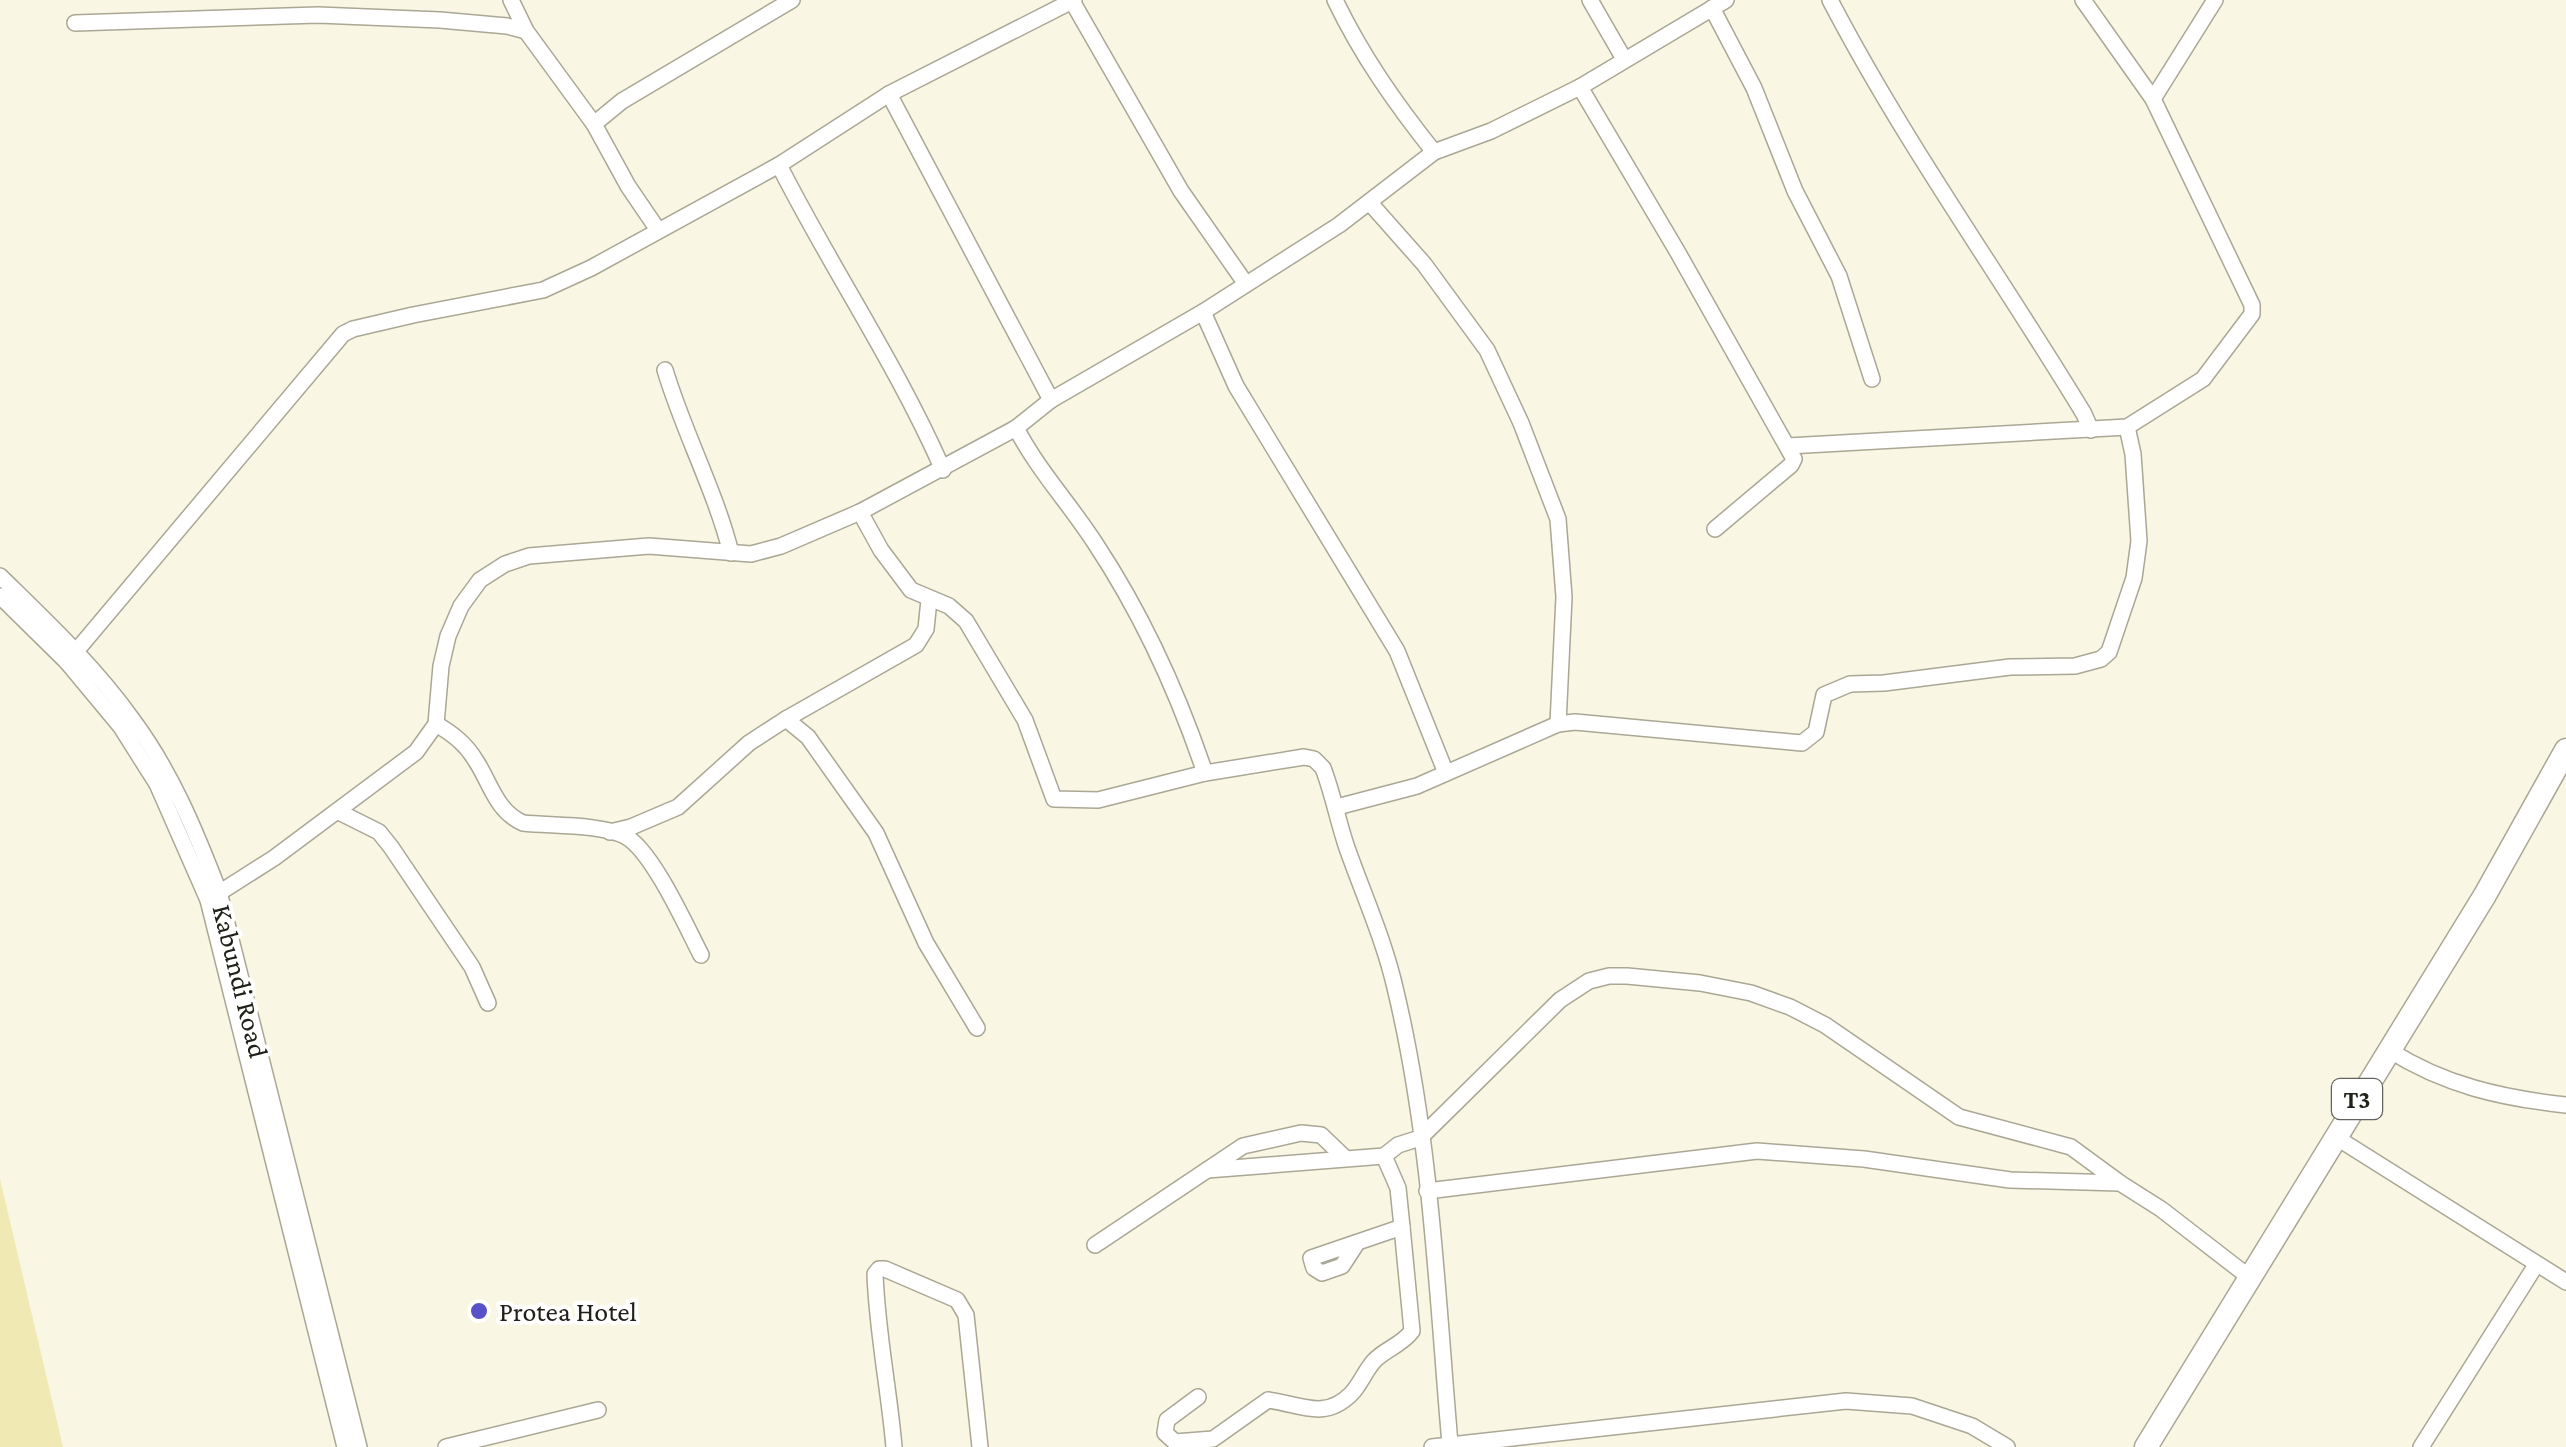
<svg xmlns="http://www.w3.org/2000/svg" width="2566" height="1447" font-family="'Crimson Pro',serif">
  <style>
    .grass { fill: #f1e9b3 }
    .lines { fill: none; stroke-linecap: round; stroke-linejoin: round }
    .minor-casing { stroke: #aaa795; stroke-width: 18 }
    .highway-casing { stroke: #aaa795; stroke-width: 25 }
    .minor { stroke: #fff; stroke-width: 15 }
    .highway { stroke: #fff; stroke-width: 22 }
    .poi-dot { fill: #5852c9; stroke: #fff; stroke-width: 4 }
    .labels { text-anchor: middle; stroke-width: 8; stroke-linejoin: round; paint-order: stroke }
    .shield { fill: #fff; stroke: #64635e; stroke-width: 2.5 }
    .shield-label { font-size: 25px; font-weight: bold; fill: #212019 }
    .street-label { font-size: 28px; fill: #212019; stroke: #fff }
    .poi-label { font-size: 28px; fill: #212019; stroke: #fff; text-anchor: start }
  </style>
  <rect width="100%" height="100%" fill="#f9f6e3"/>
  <path class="grass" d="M0,1179L63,1447H0Z"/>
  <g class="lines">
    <g class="minor-casing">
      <g id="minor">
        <path d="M511,0L526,31L594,124"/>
        <path d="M1335,0C1362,56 1395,103 1434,152"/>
        <path d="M1590,0L1624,59"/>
        <path d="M1830,0C1905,144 2000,275 2084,414L2091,430"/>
        <path d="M1072,1L1181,191L1246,284"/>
        <path d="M1712,8L1754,88L1795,191L1839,276L1872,379"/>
        <path d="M75,23L318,15L440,20L507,26L526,31"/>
        <path d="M1580,87L1677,251L1794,459L1791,465L1715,529"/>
        <path d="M889,94L1051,400"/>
        <path d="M2153,99L2215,0"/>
        <path d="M779,165C831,268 896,363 943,470"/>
        <path d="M1370,203L1424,264L1487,350L1521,423L1558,519L1564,597L1558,724"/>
        <path d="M658,230L628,186L594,124L622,101L792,0"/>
        <path d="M1203,312L1236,386L1397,651L1446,773"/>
        <path d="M665,370C684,433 715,490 731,553"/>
        <path d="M1016,428C1038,470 1069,503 1095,543C1142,614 1178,693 1205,773L1304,757L1314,759L1323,768C1333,794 1338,822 1347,848C1364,896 1385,942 1396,992C1431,1139 1437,1294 1450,1444"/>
        <path d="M1788,446L2127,427L2203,379L2252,314V305L2153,99L2083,0"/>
        <path d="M860,512L881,550L911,590L949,606L966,621L1025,720L1054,799L1098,800L1205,773"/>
        <path d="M0,576C46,621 94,666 132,719C171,771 196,832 219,892L359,1447"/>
        <path d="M0,596L67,662L121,727L157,784L208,900L345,1447"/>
        <path d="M67,662L343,334L353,329L413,315L543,290L591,268L779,165L889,94L1074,0"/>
        <path d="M786,719L916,645L926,629L929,600"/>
        <path d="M436,724C453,734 466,744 476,761C491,784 496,811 523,823C551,826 600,824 625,836C652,850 686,926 701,955"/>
        <path d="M1337,807L1417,786L1558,724L1575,722L1802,743L1816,732L1824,695L1850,684L1884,683L2010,667L2075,666L2101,659L2109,652L2134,578L2139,541L2133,454L2127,427"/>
        <path d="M339,812L379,832L391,847L472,967L488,1003"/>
        <path d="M610,832L631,827L678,807L749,743L786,719L808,737L876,833L926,943L977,1028"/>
        <path d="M208,900L274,858L416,752L436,724L441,666L448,636L461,606L480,580L505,564L529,556L649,546L751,554L781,546L860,512L1016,428L1051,400L1203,312L1339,225L1434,152L1491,131L1580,87L1726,0"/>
        <path d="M2389,1050C2444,1085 2501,1098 2566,1105"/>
        <path d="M2334,1136L2566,1282"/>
        <path d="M1207,1170L1384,1156L1398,1145L1420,1138L1560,1000L1589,981L1609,976H1627L1700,983L1751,993L1790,1007L1825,1025L1959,1117L2071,1147L2120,1183"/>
        <path d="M1427,1191L1757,1151L1864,1159L2010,1180L2120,1183L2161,1209L2249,1277"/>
        <path d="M1357,1243L1342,1266L1322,1273L1314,1268L1311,1258L1402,1227L1398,1188L1384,1156"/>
        <path d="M1095,1245L1243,1146L1301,1133L1321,1135L1345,1158"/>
        <path d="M1198,1397L1167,1420L1165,1433L1175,1442L1213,1439L1268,1400C1300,1404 1324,1421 1351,1394C1360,1385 1365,1371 1374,1361C1385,1349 1402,1345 1412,1331L1402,1227"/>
        <path d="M446,1447L598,1410"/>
        <path d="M894,1447C889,1389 877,1332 875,1274L879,1269H885L957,1300L966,1315L980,1447"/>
        <path d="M1432,1447L1846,1401L1912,1406L1972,1426L2007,1447"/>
        <path d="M2421,1447L2536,1265"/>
      </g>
    </g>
    <g class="highway-casing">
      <path id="highway" d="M2146,1447L2485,895L2566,750"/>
    </g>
    <use href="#minor" class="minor"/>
    <use href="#highway" class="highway"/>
  </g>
  <circle class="poi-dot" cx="479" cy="1311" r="10"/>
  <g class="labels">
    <rect class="shield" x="2332" y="1079" width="50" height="40" rx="8"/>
    <g class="shield-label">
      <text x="2357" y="1108">T3</text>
    </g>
    <g class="street-label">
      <text transform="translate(241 981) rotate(76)" y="10">Kabundi Road</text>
    </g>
    <g class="poi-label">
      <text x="499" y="1321">Protea Hotel</text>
    </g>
  </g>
</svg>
